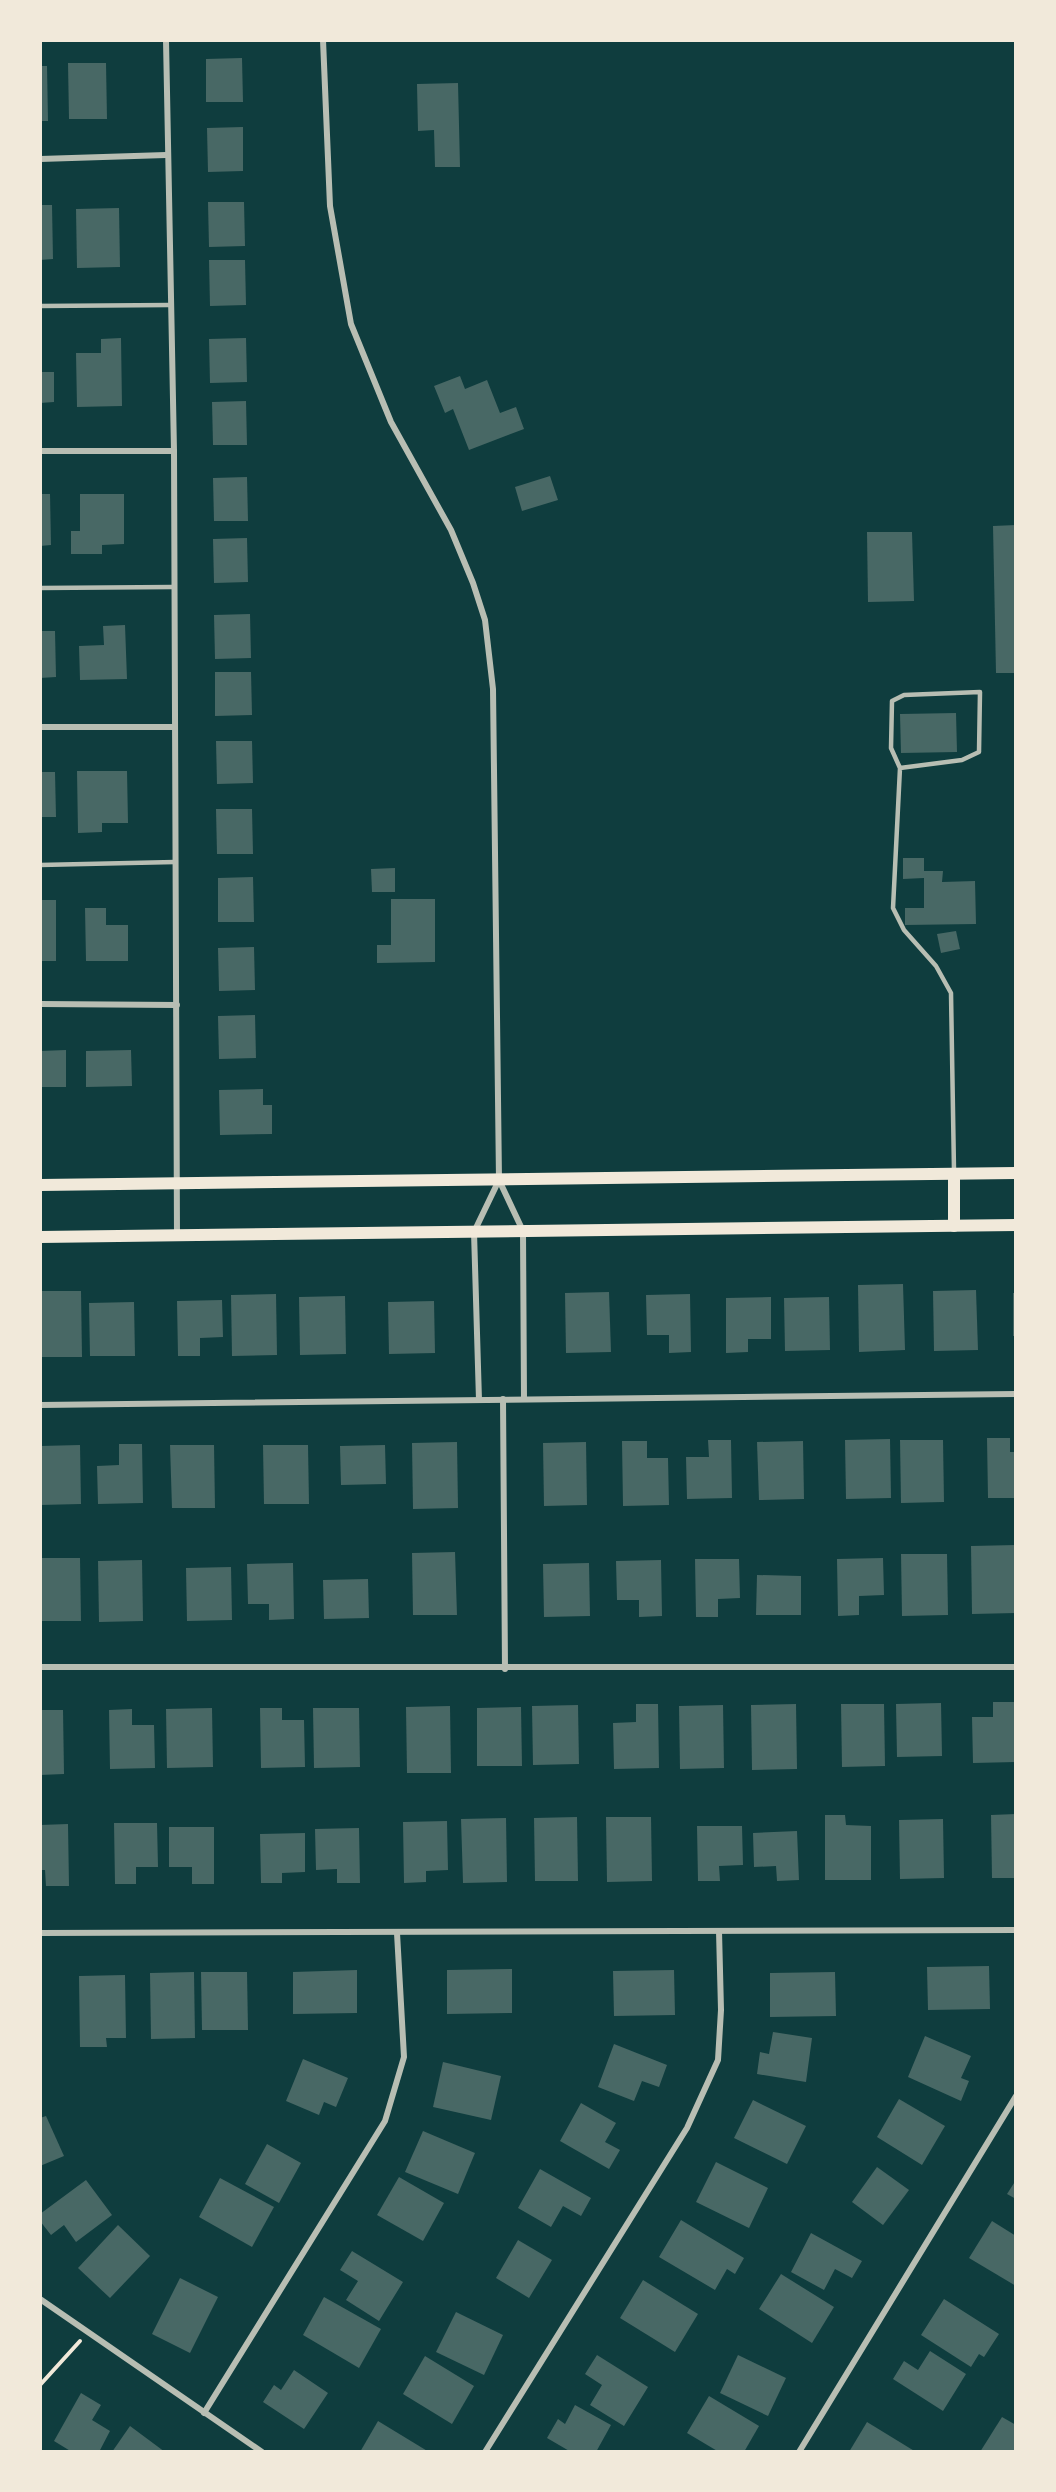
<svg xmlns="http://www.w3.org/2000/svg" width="1056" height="2492" font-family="Manrope,sans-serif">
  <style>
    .building { fill: #486865 }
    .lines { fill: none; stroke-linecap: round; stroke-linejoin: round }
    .path { stroke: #f1e9da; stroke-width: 4 }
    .service { stroke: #b8beb3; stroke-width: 4.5 }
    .minor { stroke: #b8beb3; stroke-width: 6 }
    .secondary { stroke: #f1e9da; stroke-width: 12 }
  </style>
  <rect width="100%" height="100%" fill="#0f3d3e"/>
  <g class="building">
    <path d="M242,58L243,102H206V59Z"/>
    <path d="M68,63H106L107,119H69Z"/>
    <path d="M40,66H47L48,121H40Z"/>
    <path d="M458,83L460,167H435L434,130L418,131L417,84Z"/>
    <path d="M243,127V171L208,172L207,128Z"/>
    <path d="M208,202H244L245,246L209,247Z"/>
    <path d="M40,205H52L53,259L40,260Z"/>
    <path d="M119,208L120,267L77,268L76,209Z"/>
    <path d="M209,260H245L246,305L210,306Z"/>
    <path d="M121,338L122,406L77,407L76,353H101V339Z"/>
    <path d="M246,338L247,382L210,383L209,339Z"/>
    <path d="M40,372H54V402L40,403Z"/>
    <path d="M460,376L465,389L487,380L500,413L516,407L524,429L469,450L453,409L445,413L434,386Z"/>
    <path d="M246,401L247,445H213L212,402Z"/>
    <path d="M550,476L558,500L522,511L515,487Z"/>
    <path d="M247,477L248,521H214L213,478Z"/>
    <path d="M40,494H50L51,545L40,546Z"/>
    <path d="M80,494H124V544L102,545V554H71V531H80Z"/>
    <path d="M1016,525V673H996L993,526Z"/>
    <path d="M867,532H912L914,601L868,602Z"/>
    <path d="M247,538L248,582L214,583L213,539Z"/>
    <path d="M250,614L251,658L215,659L214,615Z"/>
    <path d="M125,625L127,679L80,680L79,646L104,645L103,626Z"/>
    <path d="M40,631H55L56,677L40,678Z"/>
    <path d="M215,672H251L252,715L215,716Z"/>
    <path d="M956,713L957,752L901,753L900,714Z"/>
    <path d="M216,741H252L253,783L217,784Z"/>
    <path d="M77,771H127L128,823H102V832L78,833Z"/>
    <path d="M40,772H55L56,817H40Z"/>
    <path d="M216,809H252L253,854H217Z"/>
    <path d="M903,858H924V871H943L942,882L975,881L976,924L905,925V908H924V878L903,879Z"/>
    <path d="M395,868V892H372L371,869Z"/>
    <path d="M253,877L254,922H218V878Z"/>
    <path d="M391,899H435V962L377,963V945H391Z"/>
    <rect x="40" y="900" width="16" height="61"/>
    <path d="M85,908H106V925H128V961H86Z"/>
    <path d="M956,931L960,949L941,953L937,934Z"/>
    <path d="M254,947L255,990L219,991L218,948Z"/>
    <path d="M255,1015L256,1058L219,1059L218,1016Z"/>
    <path d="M66,1050V1087H40V1051Z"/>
    <path d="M131,1050L132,1086L86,1087V1051Z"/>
    <path d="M263,1089V1105H272V1134L220,1135L219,1090Z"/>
    <path d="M903,1284L905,1350L859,1352L858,1285Z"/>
    <path d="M976,1290L978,1350L934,1351L933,1291Z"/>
    <path d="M40,1291H81L82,1357H40Z"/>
    <path d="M609,1292L611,1352L566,1353L565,1293Z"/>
    <rect x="1013" y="1293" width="3" height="43"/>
    <path d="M276,1294L277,1355L232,1356L231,1295Z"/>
    <path d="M690,1294L691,1352L669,1353V1335H647L646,1295Z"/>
    <path d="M345,1296L346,1354L300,1355L299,1297Z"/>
    <path d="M771,1297V1339H748V1352L726,1353V1298Z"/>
    <path d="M829,1297L830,1350L785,1351L784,1298Z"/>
    <path d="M222,1300L223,1337L200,1338V1356H178L177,1301Z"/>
    <path d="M434,1301L435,1353L389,1354L388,1302Z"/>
    <path d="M134,1302L135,1356H90L89,1303Z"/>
    <path d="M987,1438H1010V1452H1016V1498H988Z"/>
    <path d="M890,1439L891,1498L846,1499L845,1440Z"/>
    <path d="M708,1440H731L732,1498L687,1499L686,1457H709Z"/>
    <path d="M900,1440H943L944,1502L901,1503Z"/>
    <path d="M622,1441H647V1458H668L669,1505L623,1506Z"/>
    <path d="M803,1441L804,1499L759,1500L757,1442Z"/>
    <path d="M457,1442L458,1508L413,1509L412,1443Z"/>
    <path d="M586,1442L587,1505L544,1506L543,1443Z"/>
    <path d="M119,1444H142L143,1503L98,1504L97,1466L119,1465Z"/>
    <path d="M80,1445L81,1504L40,1505V1446Z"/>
    <path d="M170,1445H214L215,1508H172Z"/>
    <path d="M263,1445H308L309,1504H264Z"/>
    <path d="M385,1445L386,1484L341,1485L340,1446Z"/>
    <path d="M1016,1545V1613L972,1614L971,1546Z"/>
    <path d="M455,1552L457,1615H413L412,1553Z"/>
    <path d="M901,1554H947L948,1615L902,1616Z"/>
    <path d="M40,1558H80L81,1621H40Z"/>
    <path d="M883,1558L884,1595L859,1596V1615L838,1616L837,1559Z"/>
    <path d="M695,1559H739L740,1598L718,1599V1617H696Z"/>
    <path d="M142,1560L143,1621L99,1622L98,1561Z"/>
    <path d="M661,1560L662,1616L639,1617V1600H617L616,1561Z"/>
    <path d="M293,1563L294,1619L269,1620V1604H248L247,1564Z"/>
    <path d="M589,1563L590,1616L544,1617L543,1564Z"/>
    <path d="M231,1567L232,1620L187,1621L186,1568Z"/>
    <path d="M757,1575L801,1576V1615H756Z"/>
    <path d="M368,1579L369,1618L324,1619L323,1580Z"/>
    <path d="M993,1702H1016V1762L973,1763L972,1717H993Z"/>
    <path d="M941,1703L942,1756L897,1757L896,1704Z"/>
    <path d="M636,1704H658L659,1768L614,1769L613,1723L636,1722Z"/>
    <path d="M796,1704L797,1769L752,1770L751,1705Z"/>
    <path d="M841,1704H884L885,1766L842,1767Z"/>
    <path d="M578,1705L579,1764L533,1765L532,1706Z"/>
    <path d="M723,1705L724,1768L680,1769L679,1706Z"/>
    <path d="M450,1706L451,1773H407L406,1707Z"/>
    <path d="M521,1707L522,1766H477V1708Z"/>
    <path d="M212,1708L213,1767L167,1768L166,1709Z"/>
    <path d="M260,1708H282V1720H304L305,1767L261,1768Z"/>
    <path d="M313,1708H359L360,1767L314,1768Z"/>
    <path d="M132,1709V1725H154L155,1768L110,1769L109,1710Z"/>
    <path d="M40,1710H63L64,1774L40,1775Z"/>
    <path d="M1016,1814V1878H992L991,1815Z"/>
    <path d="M825,1815H845L846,1825L871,1826V1880H825Z"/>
    <path d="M577,1817L578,1881H535L534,1818Z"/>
    <path d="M606,1817H651L652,1881L607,1882Z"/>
    <path d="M506,1818L507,1882L463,1883L461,1819Z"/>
    <path d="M943,1819L944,1878L900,1879L899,1820Z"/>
    <path d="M447,1821L448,1870L426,1871V1882L404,1883L403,1822Z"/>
    <path d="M114,1823H157L158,1867H136V1884H115Z"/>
    <path d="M68,1824L69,1886H46L45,1870H40V1825Z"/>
    <path d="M697,1826H742L743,1865L719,1866L720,1881H698Z"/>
    <path d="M169,1827H214V1884H192V1867H169Z"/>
    <path d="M359,1828L360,1883H337V1869L316,1870L315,1829Z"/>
    <path d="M797,1831L799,1880L777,1881L776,1866L754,1867L753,1833Z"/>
    <path d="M305,1833V1872L282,1873V1883H261L260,1834Z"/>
    <path d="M989,1966L990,2009L928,2010L927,1967Z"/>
    <path d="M512,1969V2013L447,2014V1970Z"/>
    <path d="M357,1970V2013L293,2014V1972Z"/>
    <path d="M674,1970L675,2015L614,2016L613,1971Z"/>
    <path d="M194,1972L195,2038L151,2039L150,1973Z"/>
    <path d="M201,1972H247L248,2030H202Z"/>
    <path d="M835,1972L836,2016L770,2017V1973Z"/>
    <path d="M125,1975L126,2038H106L107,2047H80L79,1976Z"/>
    <path d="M773,2032L812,2038L806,2082L757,2074L760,2052L769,2054Z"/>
    <path d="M925,2036L971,2056L961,2078L969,2081L961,2101L908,2077Z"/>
    <path d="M614,2044L667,2065L659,2087L642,2081L634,2101L598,2087Z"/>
    <path d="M303,2059L348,2078L336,2107L324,2102L319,2115L286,2101Z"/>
    <path d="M443,2062L501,2076L491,2120L433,2107Z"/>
    <path d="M899,2099L945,2126L922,2165L877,2137Z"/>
    <path d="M753,2100L806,2126L787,2164L734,2138Z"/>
    <path d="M581,2103L616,2123L605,2142L620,2150L609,2169L560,2141Z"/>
    <path d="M46,2116L64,2156L40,2166V2118Z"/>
    <path d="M423,2131L475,2153L458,2194L405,2172Z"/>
    <path d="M267,2144L301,2163L279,2203L245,2184Z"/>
    <path d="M716,2162L768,2188L749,2228L696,2202Z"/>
    <path d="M877,2167L909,2190L883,2225L852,2202Z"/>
    <path d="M540,2169L591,2198L581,2216L563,2206L551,2227L518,2208Z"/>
    <path d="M399,2177L444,2203L423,2241L377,2215Z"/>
    <path d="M220,2178L274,2207L252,2247L199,2217Z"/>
    <path d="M86,2180L112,2215L76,2242L64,2225L51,2235L40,2221V2214Z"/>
    <path d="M1016,2180V2199L1007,2194Z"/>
    <path d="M681,2220L744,2258L735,2274L727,2269L715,2290L659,2257Z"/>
    <path d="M992,2221L1016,2236V2286L969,2258Z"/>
    <path d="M118,2225L150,2256L110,2298L78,2268Z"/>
    <path d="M811,2233L862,2261L852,2278L835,2269L824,2290L791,2272Z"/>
    <path d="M518,2240L552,2260L529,2298L496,2278Z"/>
    <path d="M352,2251L403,2282L379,2321L346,2300L358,2281L340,2270Z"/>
    <path d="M781,2274L834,2307L812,2343L759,2309Z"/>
    <path d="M180,2278L218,2297L190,2353L152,2334Z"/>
    <path d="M643,2280L698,2314L675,2352L620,2318Z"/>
    <path d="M324,2297L381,2329L359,2368L303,2335Z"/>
    <path d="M944,2299L999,2334L984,2357L979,2354L971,2367L921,2335Z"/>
    <path d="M456,2312L503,2335L484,2375L436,2352Z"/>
    <path d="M930,2351L966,2374L943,2411L893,2379L904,2361L918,2370Z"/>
    <path d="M597,2355L648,2387L624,2426L590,2405L602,2385L585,2374Z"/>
    <path d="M738,2355L786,2378L768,2416L720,2393Z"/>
    <path d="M425,2356L474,2386L452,2424L403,2394Z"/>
    <path d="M294,2370L328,2393L304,2429L263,2402L274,2385L281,2390Z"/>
    <path d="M81,2393L101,2405L92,2420L110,2431L99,2452H72L54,2441Z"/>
    <path d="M709,2396L759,2426L744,2452H719L687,2433Z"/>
    <path d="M575,2405L611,2425L596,2452H571L547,2438L558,2419L565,2424Z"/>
    <path d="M1002,2417L1016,2425V2452H980Z"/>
    <path d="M378,2421L429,2452H360Z"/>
    <path d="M867,2422L916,2452H849Z"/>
    <path d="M130,2426L165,2452H112Z"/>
  </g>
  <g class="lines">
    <path class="path" d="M40,2385L80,2341"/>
    <g class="service">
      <path d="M40,306L170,305"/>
      <path d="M40,588L173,587"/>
      <path d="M900,768L962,760L979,752L980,692L904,695L892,701L891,748L900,768L893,908L904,930L936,966L951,993L954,1171"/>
      <path d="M40,865L175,862"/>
    </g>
    <g class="minor">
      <path d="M166,40L174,451L177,1235"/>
      <path d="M323,40L330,206L351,324L391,422L451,530L473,583L485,620L493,689L499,1180"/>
      <path d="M40,159L166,155"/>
      <path d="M40,451H174"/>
      <path d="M40,727H174"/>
      <path d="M40,1004L177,1005"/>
      <path d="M503,1399L505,1669"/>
      <path d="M479,1400L474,1232L499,1180L523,1231L524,1399"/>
      <path d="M40,1405L1016,1394"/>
      <path d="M40,1667H1016"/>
      <path d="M40,1933L1016,1930"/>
      <path d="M40,2299L262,2452"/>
      <path d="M204,2413L385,2121L404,2057L397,1933"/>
      <path d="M485,2452L687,2128L718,2060L721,2010L719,1931"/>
      <path d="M799,2452L1016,2096"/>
    </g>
    <g class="secondary">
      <path d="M954,1174V1226"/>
      <path d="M40,1185L1016,1173"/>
      <path d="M40,1237L1016,1225"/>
    </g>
  </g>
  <rect width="1056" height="2492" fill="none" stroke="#f1e9da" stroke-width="84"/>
</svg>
